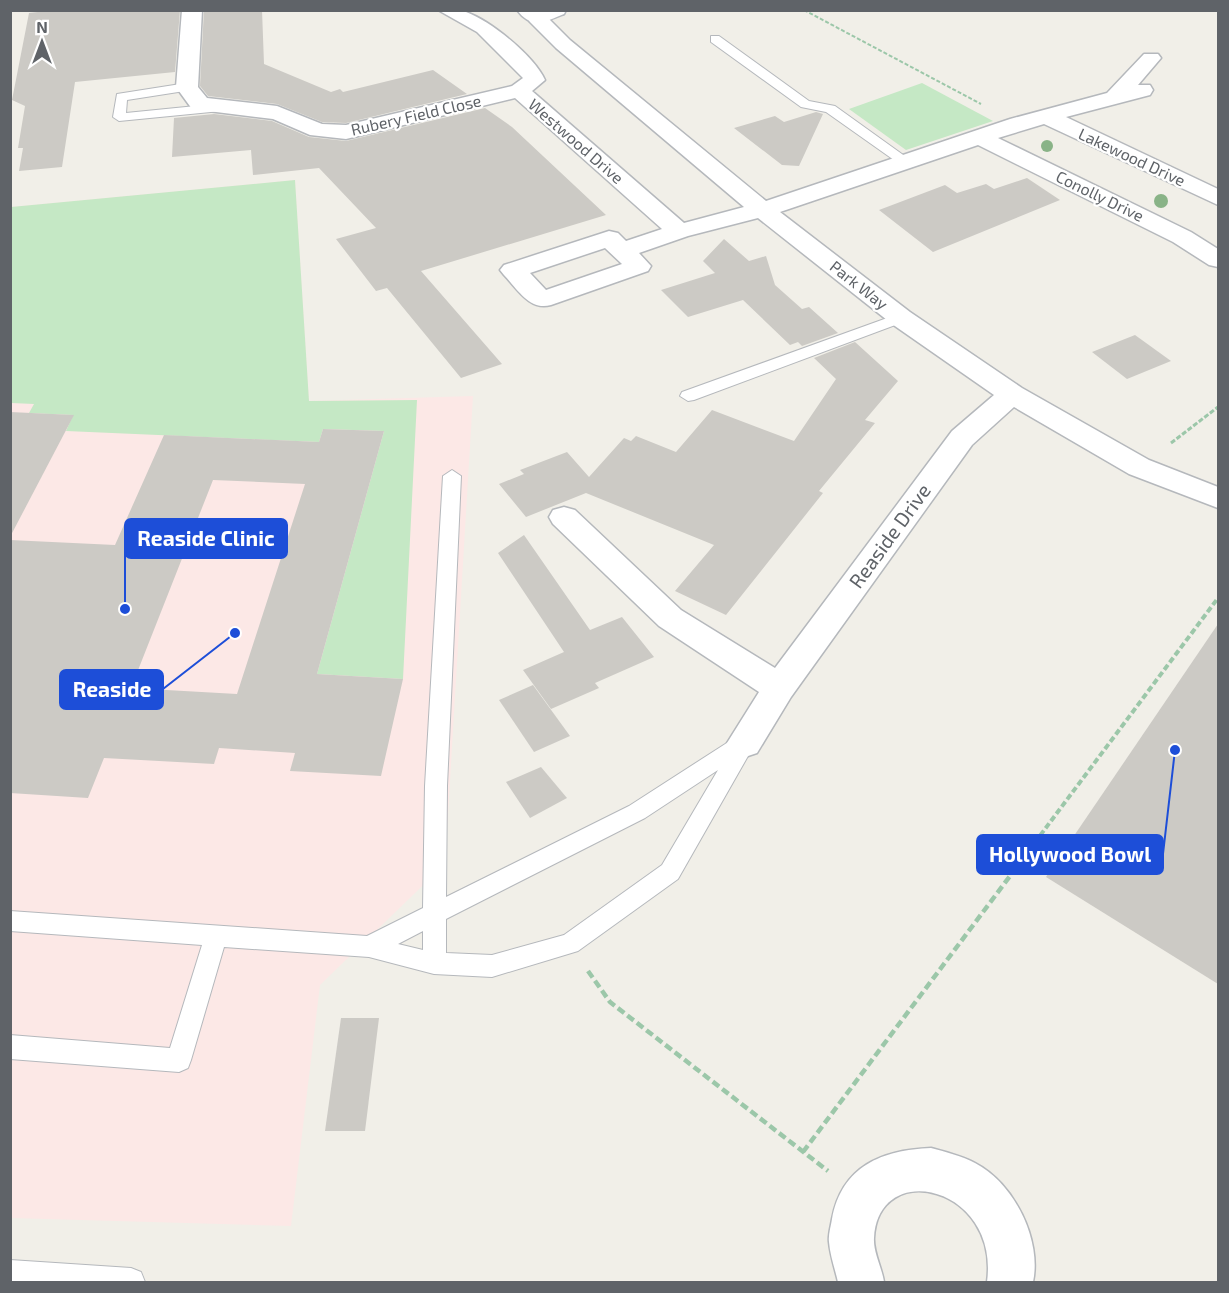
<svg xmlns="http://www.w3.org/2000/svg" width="1229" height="1293" font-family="'Exo 2',sans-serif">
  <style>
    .medical { fill: #fce8e6 }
    .green { fill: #c5e8c5 }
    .building { fill: #cccac5; fill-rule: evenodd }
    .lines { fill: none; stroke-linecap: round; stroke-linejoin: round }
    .lane-casing { stroke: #b5b8bc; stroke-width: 2 }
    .street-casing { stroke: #b5b8bc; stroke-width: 3 }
    .secondary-casing { stroke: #b6babf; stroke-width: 3 }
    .path-far3 { stroke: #9cc7a9; stroke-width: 2; stroke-dasharray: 4 2; stroke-linecap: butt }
    .path-far2 { stroke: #9cc7a9; stroke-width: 3; stroke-dasharray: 5 2; stroke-linecap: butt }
    .path-far1 { stroke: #9cc7a9; stroke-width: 4; stroke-dasharray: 6 3; stroke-linecap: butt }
    .path { stroke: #9cc7a9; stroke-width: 4.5; stroke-dasharray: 8 4; stroke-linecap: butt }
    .lane { fill: #fff; fill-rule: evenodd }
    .street { fill: #fff; fill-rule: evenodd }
    .secondary { fill: #fff; fill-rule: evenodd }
    .tree { fill: #89b387 }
    .labels { text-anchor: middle; stroke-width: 4.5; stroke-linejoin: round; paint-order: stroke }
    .far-street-label { font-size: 16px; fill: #5f6368; stroke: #fff }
    .street-label { font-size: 20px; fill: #5f6368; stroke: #fff }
    .leader { fill: none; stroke: #1d4ed8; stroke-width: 2 }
    .callout-dot { fill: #1d4ed8; stroke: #fff; stroke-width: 2 }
    .callout { fill: #1d4ed8; stroke: #1d4ed8; stroke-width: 2 }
    .callout-label { font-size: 21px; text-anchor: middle; font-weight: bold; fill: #fff }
  </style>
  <rect width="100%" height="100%" fill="#f1efe8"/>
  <path class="medical" d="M295,180L309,401L473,396L445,864L320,985L291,1226L11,1218V207Z"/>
  <g class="green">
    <path d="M922,83L993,121L906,150L849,109Z"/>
    <path d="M295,180L309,401L417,400L403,679L317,674L384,431L323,429L319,442L66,431L73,415L29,413L34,404L11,403V207Z"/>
  </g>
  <g class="building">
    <path d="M55,10H180L175,72L75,82L62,167L19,171L23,148H18L25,106L12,100L29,13Z"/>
    <path d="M204,10H262L264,64L331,92L340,89L343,92L433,70L467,94L346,123L322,122L277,104L208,96L200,86Z"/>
    <path d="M485,108L512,127L606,215L421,271L502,364L461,378L387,288L376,291L336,239L376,228L319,168L253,175L251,150L172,157L174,118L214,114L272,121L309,137L346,141Z"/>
    <path d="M816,112L823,114L799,166L782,165L734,128L775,116L784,122Z"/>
    <path d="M1027,178L1060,200L933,252L879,210L945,185L957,193L986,184L994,189Z"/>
    <path d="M724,239L749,261L766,256L775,285L802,309L809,307L838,333L802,346L798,342L790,345L743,300L688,317L661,290L715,273L703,261Z"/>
    <path d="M1135,335L1171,361L1127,379L1092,352Z"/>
    <path d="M855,342L898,381L865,420L875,423L819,491L823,493L726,615L675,591L714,545L586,493L526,517L499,484L524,474L520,470L567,452L589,477L624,438L631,441L636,436L676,452L712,410L794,441L836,379L814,358Z"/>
    <path d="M10,412L74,415L10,537Z"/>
    <path d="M323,429L384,431L317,674L403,679L381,776L290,771L295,753L219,748L214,764L104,758L88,798L10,793V540L115,545L164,435L319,442ZM213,480L305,484L237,694L131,688Z"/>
    <path d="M524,535L590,630L622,617L654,657L595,683L599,688L551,709L523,670L564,652L498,553Z"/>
    <path d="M1218,624V984L1046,877Z"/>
    <path d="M533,685L570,736L534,752L499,700Z"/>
    <path d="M541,767L567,798L530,818L506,782Z"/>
    <path d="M341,1018H379L365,1131H325Z"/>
  </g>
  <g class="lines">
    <g class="lane-casing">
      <g id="lane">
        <path d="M711,36H719L809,101L835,106L913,162L906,166L901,165L826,112L801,107L711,42Z"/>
        <path d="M187,83L193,87L191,90L127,100L126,113L216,104L222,108L221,111L119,121L113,117L117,94Z"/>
        <path d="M901,313L906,315L909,318L906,321L694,400L688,401L680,396L682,392Z"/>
        <path d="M452,470L461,476L447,786L446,897L629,806L733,739L745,735L752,737L755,743L752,749L678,879L578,951L492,977L434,974L369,957L224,947L191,1060L188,1068L179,1072L10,1059V1035L170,1048L202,945L10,931V911L367,936L423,908L425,786L443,476ZM718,770L662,865L564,935L492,955L446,953V919L645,818ZM423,931V950L398,944Z"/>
        <path d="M10,1260L131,1268L141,1272L145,1282H10Z"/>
      </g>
    </g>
    <g class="street-casing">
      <g id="street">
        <path d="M182,10H202L198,87L207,98L277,106L322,124L346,125L512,86L523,78L477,32L438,10C446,10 458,9 466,12C491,21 534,56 545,80L532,91L684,223L744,207L556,48L530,22L527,18L530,14H544L570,40L766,201L1010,119L1107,93L1144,54H1158L1161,58L1138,85H1150L1153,90L1150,95L1066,117L1218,189V205L1044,124L998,138L1191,232L1218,249V267L1209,265L1173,242L978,145L780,212L910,312L1022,388L1149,460L1218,487V508L1129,474L1014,407L972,445L791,697L757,753L745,757L733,753L727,743L759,692L659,626L553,524L549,517L553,510L564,507L575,510L681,610L775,668L952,431L994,395L892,324L758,218L688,236L639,253L651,266L648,271L551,305C530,311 518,290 504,275L500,270L504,265L609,231L618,233L626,241L662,229L515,98L346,139L310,135L273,119L192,109L176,87ZM605,248L622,264L546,290L530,273Z"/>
        <path d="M931,1148C946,1152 962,1156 975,1163C1014,1183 1042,1240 1033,1282H987C1000,1186 878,1158 874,1238C873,1252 882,1268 884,1282H838C835,1269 830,1255 829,1242C828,1235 831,1226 832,1219C842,1166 882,1150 931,1148Z"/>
      </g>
    </g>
    <g class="secondary-casing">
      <path id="secondary" d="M517,10H566L564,14C545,22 531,29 517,10Z"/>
    </g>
    <path class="path-far3" d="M804,10L981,104"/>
    <path class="path-far2" d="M1171,443L1218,407"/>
    <path class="path-far1" d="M1024,857L1218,598"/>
    <g class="path">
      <path d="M588,971L610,1002L828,1171"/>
      <path d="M803,1152L1025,856"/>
    </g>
    <use href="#lane" class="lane"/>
    <use href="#street" class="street"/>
    <use href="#secondary" class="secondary"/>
  </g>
  <g class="tree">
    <circle cx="1047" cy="146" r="6"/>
    <circle cx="1161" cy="201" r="7"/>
  </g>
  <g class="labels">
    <g class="far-street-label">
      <text transform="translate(416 115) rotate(-13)" y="6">Rubery Field Close</text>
      <text transform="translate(576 141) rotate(41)" y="6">Westwood Drive</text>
      <text transform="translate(1132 157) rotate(25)" y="6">Lakewood Drive</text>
      <text transform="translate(1100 196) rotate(26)" y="6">Conolly Drive</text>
      <text transform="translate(859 285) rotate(38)" y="6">Park Way</text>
    </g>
    <g class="street-label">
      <text transform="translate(890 536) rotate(-54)" y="7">Reaside Drive</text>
    </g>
  </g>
  <path class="leader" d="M125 609L125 539M235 633L163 689M1175 750L1163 854"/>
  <g class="callout-dot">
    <circle cx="125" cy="609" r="6"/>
    <circle cx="235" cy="633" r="6"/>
    <circle cx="1175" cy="750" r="6"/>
  </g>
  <g class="callout">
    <rect x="125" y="519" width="162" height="39" rx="6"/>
    <rect x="60" y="670" width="103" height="39" rx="6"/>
    <rect x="977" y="835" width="186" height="39" rx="6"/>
  </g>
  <g class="callout-label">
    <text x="206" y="546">Reaside Clinic</text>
    <text x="112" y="697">Reaside</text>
    <text x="1070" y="862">Hollywood Bowl</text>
  </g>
  <rect width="1229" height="1293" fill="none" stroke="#5f6368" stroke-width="24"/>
  <g transform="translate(42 42)" stroke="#ffffff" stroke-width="4.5" paint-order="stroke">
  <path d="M0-4.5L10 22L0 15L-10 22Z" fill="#5f6368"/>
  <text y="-9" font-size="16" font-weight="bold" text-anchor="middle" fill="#5f6368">N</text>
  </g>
</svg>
